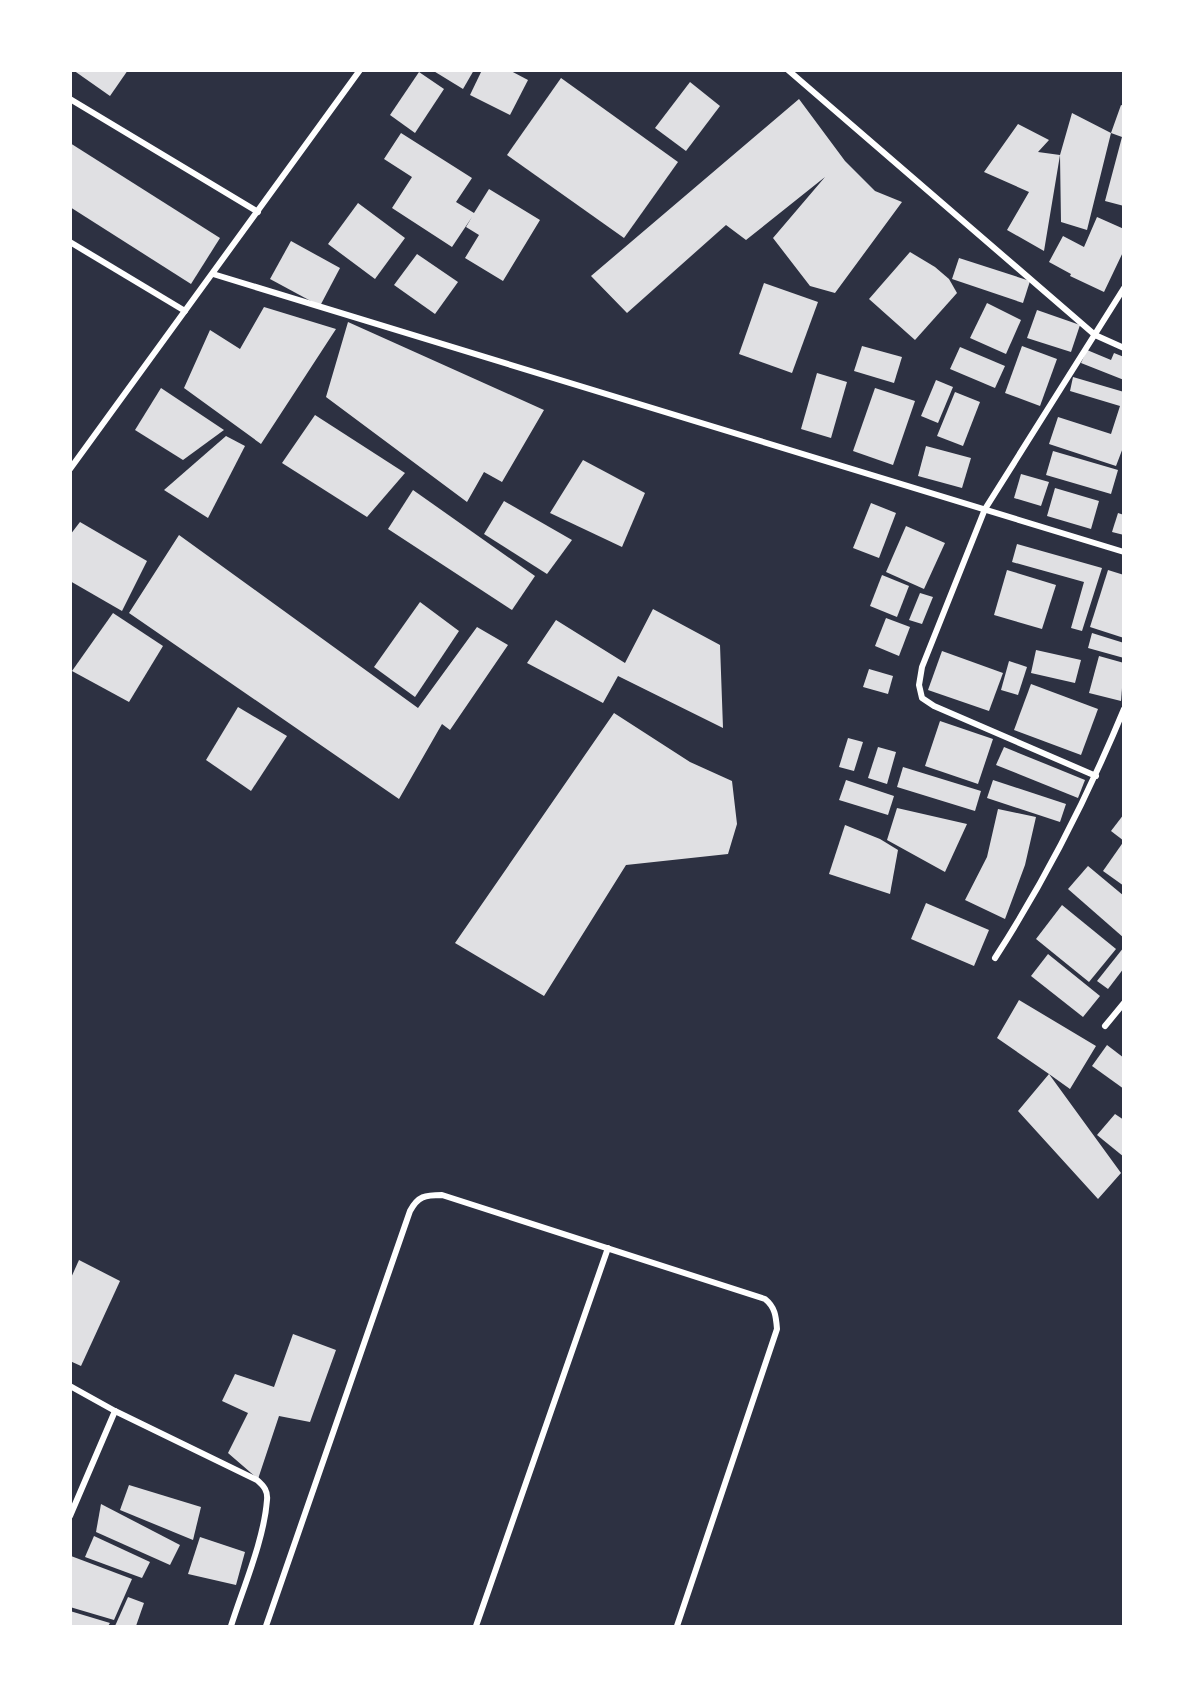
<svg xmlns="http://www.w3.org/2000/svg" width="1194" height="1697" font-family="Lato,sans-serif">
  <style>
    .building { fill: #e0e0e3 }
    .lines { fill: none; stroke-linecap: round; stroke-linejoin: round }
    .minor { stroke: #fff; stroke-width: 6 }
  </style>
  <rect width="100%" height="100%" fill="#2d3142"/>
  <g class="building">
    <path d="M73,70H128L110,96Z"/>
    <path d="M432,70H474L463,89Z"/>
    <path d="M482,70H509L528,80L510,115L470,95Z"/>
    <path d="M419,72L444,89L415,133L390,115Z"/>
    <path d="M561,78L678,162L624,238L507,155Z"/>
    <path d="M690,82L720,106L686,151L655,128Z"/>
    <path d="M799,99L845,161L875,191L902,202L835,293L810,286L773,238L825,177L746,240L726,225L627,313L591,276Z"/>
    <path d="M1121,105L1124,106V206L1105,201L1122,137L1111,133L1087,230L1061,222L1060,155L1044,251L1007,230L1029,192L984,172L1018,124L1049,140L1038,152L1060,155L1072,113L1111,133Z"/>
    <path d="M401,133L472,178L456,202L474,213L489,189L540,220L503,281L465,258L479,235L466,227L472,217L452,247L392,208L412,177L384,159Z"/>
    <path d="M70,143L220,238L191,284L70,207Z"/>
    <path d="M358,203L405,238L375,279L328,244Z"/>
    <path d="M1097,217L1124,229V250L1104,292L1070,276L1071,274L1049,262L1063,236L1084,247Z"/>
    <path d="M291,241L340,268L320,306L270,279Z"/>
    <path d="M910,252L935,267L949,279L957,293L915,340L869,299Z"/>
    <path d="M417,254L458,282L435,314L394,285Z"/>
    <path d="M959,258L1030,281L1023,303L952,279Z"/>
    <path d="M764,283L818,302L792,373L739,354Z"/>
    <path d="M987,303L1021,320L1006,354L970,338Z"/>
    <path d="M264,307L336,329L261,444L184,388L210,330L240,349Z"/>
    <path d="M1037,310L1080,325L1071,352L1027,338Z"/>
    <path d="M348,322L544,410L502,482L484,472L467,502L326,397Z"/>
    <path d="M862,346L902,357L894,383L854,371Z"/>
    <path d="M1022,346L1057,359L1040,406L1005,393Z"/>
    <path d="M960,347L1005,366L995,388L950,369Z"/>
    <path d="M1087,350L1111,360L1114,353L1124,357V380L1081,363Z"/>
    <path d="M817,373L847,382L831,438L801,429Z"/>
    <path d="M1073,377L1124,392V445L1116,466L1049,444L1058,417L1111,434L1120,406L1070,391Z"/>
    <path d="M936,380L953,387L938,423L921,416Z"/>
    <path d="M161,388L224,430L183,460L135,430Z"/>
    <path d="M875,388L915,401L893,465L853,451Z"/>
    <path d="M955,392L980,402L963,446L937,436Z"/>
    <path d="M315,415L405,473L367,517L282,463Z"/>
    <path d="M226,436L245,446L208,518L164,490Z"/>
    <path d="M926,446L971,458L962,488L918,476Z"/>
    <path d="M1053,451L1118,470L1111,494L1046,475Z"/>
    <path d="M583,460L645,493L622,547L550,513Z"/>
    <path d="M1021,474L1049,482L1041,506L1014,498Z"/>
    <path d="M1055,488L1099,501L1091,529L1047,516Z"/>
    <path d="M413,490L535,576L512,610L388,529Z"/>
    <path d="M504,501L572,540L547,574L484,534Z"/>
    <path d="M871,503L896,513L879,558L853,548Z"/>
    <path d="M1118,513L1124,515V535L1112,532Z"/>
    <path d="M80,522L147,561L122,611L70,581V535Z"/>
    <path d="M906,526L945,543L924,589L886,572Z"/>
    <path d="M179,535L418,708L477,627L508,645L450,730L442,724L399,799L129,613Z"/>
    <path d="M1017,544L1102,568L1082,631L1071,628L1084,582L1012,562Z"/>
    <path d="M1007,570L1056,585L1042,629L994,615Z"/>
    <path d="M1108,570L1124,575V638L1090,627Z"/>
    <path d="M882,575L909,586L897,617L870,606Z"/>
    <path d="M920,593L933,597L922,624L909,620Z"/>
    <path d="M420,602L459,631L415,697L374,667Z"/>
    <path d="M653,609L720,645L723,728L618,676L603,703L527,663L556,620L625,663Z"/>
    <path d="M113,613L163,646L129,702L72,671Z"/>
    <path d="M886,618L910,627L899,656L875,646Z"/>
    <path d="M1092,633L1124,643V658L1088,648Z"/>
    <path d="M1036,650L1081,660L1075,683L1031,673Z"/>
    <path d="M942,651L1003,673L989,711L928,690Z"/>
    <path d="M1099,656L1124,663L1121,701L1089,693Z"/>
    <path d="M1009,661L1027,667L1018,695L1001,690Z"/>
    <path d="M869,669L893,676L888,694L863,687Z"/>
    <path d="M1031,684L1098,709L1081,755L1014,730Z"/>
    <path d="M238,707L287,736L251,791L206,760Z"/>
    <path d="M614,713L690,762L732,781L737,824L728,854L626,865L544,996L455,943Z"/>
    <path d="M940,721L993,739L978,784L925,766Z"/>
    <path d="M848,738L863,742L854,771L839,767Z"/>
    <path d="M878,747L896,752L887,784L868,778Z"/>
    <path d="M1004,747L1085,780L1078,798L996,765Z"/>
    <path d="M903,767L981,791L975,811L897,787Z"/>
    <path d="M846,780L894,796L888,815L839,800Z"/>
    <path d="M993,780L1066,804L1060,822L987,798Z"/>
    <path d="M897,808L967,824L945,872L887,840Z"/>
    <path d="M998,809L1036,817L1025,865L1005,919L965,900L987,857Z"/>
    <path d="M1124,814V841L1111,831Z"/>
    <path d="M845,825L880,839L898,850L890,894L829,874Z"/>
    <path d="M1124,841V886L1103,871Z"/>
    <path d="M1088,866L1124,896V938L1068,889Z"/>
    <path d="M926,903L989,930L974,966L911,939Z"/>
    <path d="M1062,905L1116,949L1089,982L1036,939Z"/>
    <path d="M1124,947V968L1108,989L1097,981Z"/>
    <path d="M1048,954L1100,996L1083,1017L1031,976Z"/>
    <path d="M1019,1000L1096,1046L1070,1089L1049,1074L1121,1173L1098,1199L1018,1111L1049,1074L997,1038Z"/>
    <path d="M1107,1045L1124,1058V1089L1092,1066Z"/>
    <path d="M1115,1114L1124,1120V1157L1097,1135Z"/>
    <path d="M79,1260L120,1281L81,1366L70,1361V1280Z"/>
    <path d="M293,1334L336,1350L310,1422L279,1416L258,1479L228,1453L248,1413L222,1401L235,1374L274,1387Z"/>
    <path d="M129,1485L201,1507L193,1540L120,1510Z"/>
    <path d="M101,1504L180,1545L170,1565L96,1532Z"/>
    <path d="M94,1536L150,1562L142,1578L85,1557Z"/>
    <path d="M200,1537L245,1552L236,1585L188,1574Z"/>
    <path d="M71,1556L132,1579L114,1620L70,1607Z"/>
    <path d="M128,1597L144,1603L136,1626H115Z"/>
    <path d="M70,1611L110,1623L108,1626H70Z"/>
  </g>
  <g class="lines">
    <g class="minor">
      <path d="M788,70L1095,335L1124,348"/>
      <path d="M70,99L258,212"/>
      <path d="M70,242L185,311"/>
      <path d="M213,274L1124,552"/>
      <path d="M70,469L360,70"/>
      <path d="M1096,776L934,706L922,698L919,685L922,667L985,509L1124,288"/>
      <path d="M995,958C1046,879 1088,796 1124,709"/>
      <path d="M1105,1026L1124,1003"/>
      <path d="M70,1386L115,1411L257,1480C264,1486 268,1491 267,1500C264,1540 243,1588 231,1626"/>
      <path d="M70,1516L115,1411"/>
      <path d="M266,1626L410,1211C418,1196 425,1195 442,1195L765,1299C775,1307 776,1316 777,1329L677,1626"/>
      <path d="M476,1626L608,1248"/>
    </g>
  </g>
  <rect width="1194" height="1697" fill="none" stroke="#ffffff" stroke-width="144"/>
</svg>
